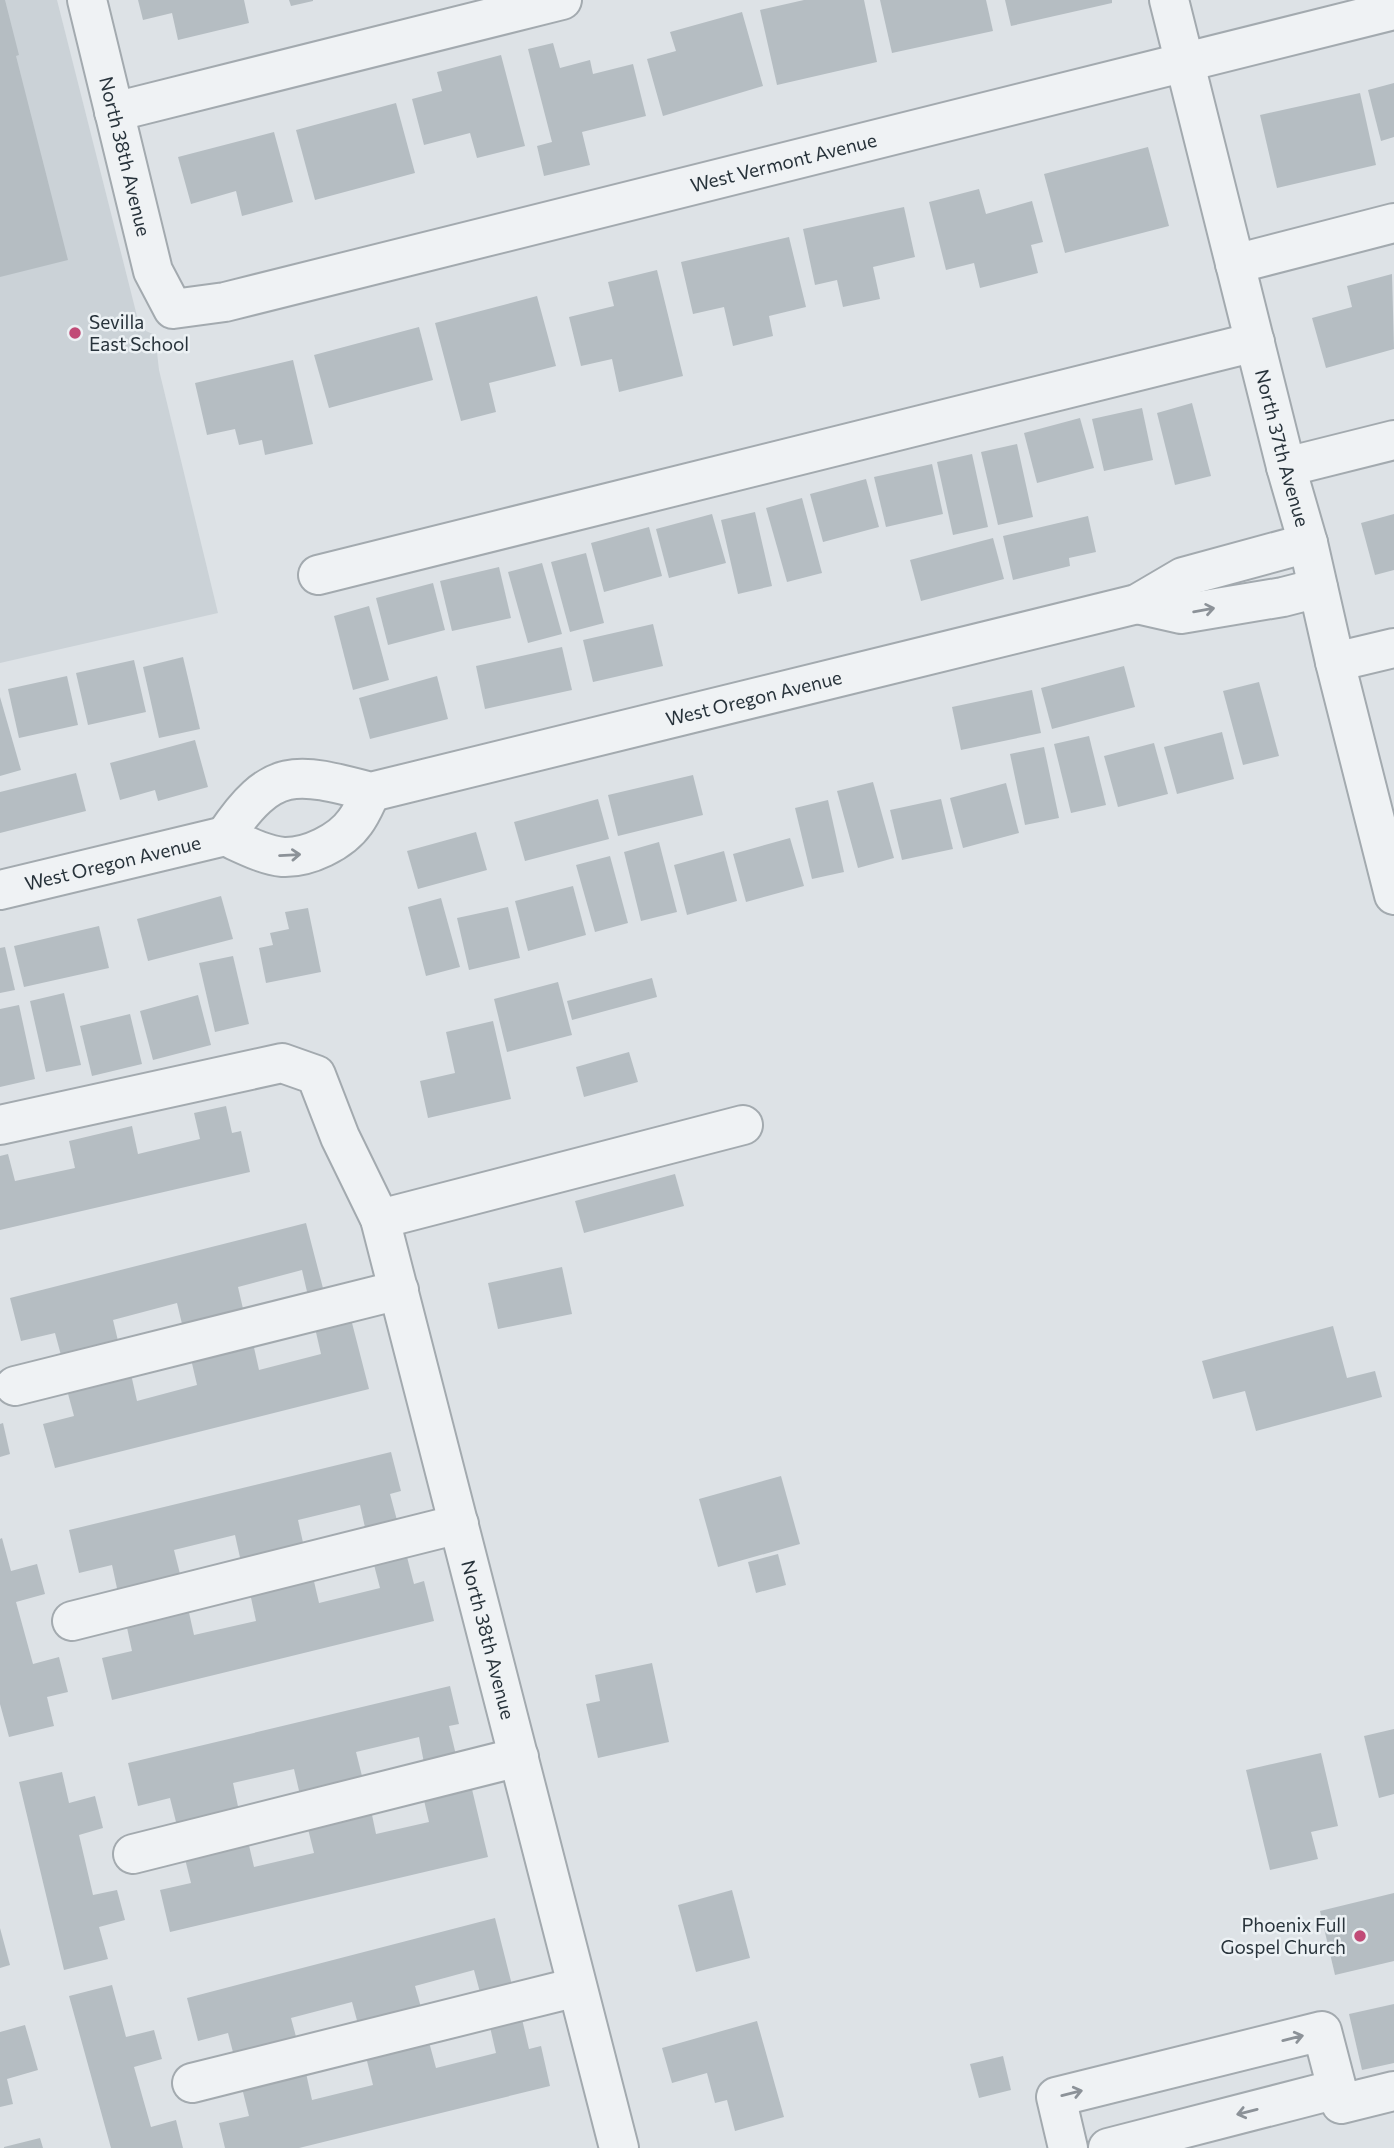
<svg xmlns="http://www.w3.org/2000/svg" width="1394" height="2148" font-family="Commissioner,sans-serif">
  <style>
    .built { fill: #cbd2d7 }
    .building { fill: #b5bdc2 }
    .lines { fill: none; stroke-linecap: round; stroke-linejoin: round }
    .minor-casing { stroke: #a3aaaf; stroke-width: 42 }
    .minor { stroke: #eff2f4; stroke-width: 38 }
    .oneway { stroke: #8c9298 }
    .poi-dot { fill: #c14b77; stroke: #ecf1f4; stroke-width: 2.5 }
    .labels { text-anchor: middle; stroke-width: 5; stroke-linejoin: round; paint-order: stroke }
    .street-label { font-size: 19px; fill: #28333b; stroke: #ecf1f4 }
    .poi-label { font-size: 19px; fill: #28333b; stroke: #ecf1f4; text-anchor: start }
  </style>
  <rect width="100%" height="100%" fill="#dde2e6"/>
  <path class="built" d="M0,0H57L137,316L146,331L155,335L159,370L218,613L0,663Z"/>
  <g class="building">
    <path d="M0,0H5L19,55L16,56L68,260L0,277Z"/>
    <path d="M138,0H244L249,23L178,40L172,13L143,20Z"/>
    <path d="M289,0H313V1L291,6Z"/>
    <path d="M804,0H864L877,62L777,85L760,10Z"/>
    <path d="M880,0H986L993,31L892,53Z"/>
    <path d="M1005,0H1112V3L1011,26Z"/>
    <path d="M742,12L763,86L663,116L647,59L676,51L670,32Z"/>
    <path d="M553,43L560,68L590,60L593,74L633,64L646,116L582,132L590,165L544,176L537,146L552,142L528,49Z"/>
    <path d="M501,55L525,146L477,158L470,133L424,145L412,99L442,91L437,72Z"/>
    <path d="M1394,83V137L1381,141L1368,90Z"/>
    <path d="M1360,93L1376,165L1277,188L1260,115Z"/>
    <path d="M396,103L415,173L315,200L296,130Z"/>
    <path d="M274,132L293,202L242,216L236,191L191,204L178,157Z"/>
    <path d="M1148,147L1169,226L1065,253L1044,174Z"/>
    <path d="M979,189L986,214L1032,201L1043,242L1031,245L1038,273L980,288L974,263L946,270L929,202Z"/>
    <path d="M904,207L915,257L873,267L880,299L843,307L837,280L815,285L803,229Z"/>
    <path d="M789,237L806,307L769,316L773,336L733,346L724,307L693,314L681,262Z"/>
    <path d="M657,270L683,376L619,392L612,359L581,366L569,317L614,306L608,282Z"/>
    <path d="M1392,274L1394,349L1326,368L1312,318L1352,307L1347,286Z"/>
    <path d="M537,296L556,366L489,383L496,412L461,421L435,323Z"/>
    <path d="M419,327L433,380L329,408L314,355Z"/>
    <path d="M293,360L313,444L265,455L262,440L239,445L235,429L207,435L195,383Z"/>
    <path d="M1192,403L1211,476L1175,485L1157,413Z"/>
    <path d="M1142,408L1153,460L1104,471L1092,419Z"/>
    <path d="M1080,418L1094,468L1037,483L1024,433Z"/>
    <path d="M1017,444L1033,517L998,525L981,452Z"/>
    <path d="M972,454L988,527L953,535L937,462Z"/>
    <path d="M932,464L943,514L886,527L874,477Z"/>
    <path d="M866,479L879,527L823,542L810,494Z"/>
    <path d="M802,498L822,573L787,582L766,508Z"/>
    <path d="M755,512L772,586L738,594L721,520Z"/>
    <path d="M712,514L726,563L669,578L656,529Z"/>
    <path d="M1394,514V570L1375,575L1361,523Z"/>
    <path d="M1088,516L1096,552L1069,558L1070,566L1013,580L1003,536Z"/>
    <path d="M649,527L662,576L604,592L591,543Z"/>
    <path d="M993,538L1004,579L921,601L910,560Z"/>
    <path d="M586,553L604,623L570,632L551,562Z"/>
    <path d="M542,563L562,634L528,643L508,572Z"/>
    <path d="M499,567L511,618L452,631L440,581Z"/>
    <path d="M433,583L445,630L388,645L376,598Z"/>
    <path d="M369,606L389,680L353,690L334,616Z"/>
    <path d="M653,624L663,666L593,682L583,640Z"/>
    <path d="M562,647L572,690L485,709L476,666Z"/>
    <path d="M183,657L200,729L159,738L143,667Z"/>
    <path d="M134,660L146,712L88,725L76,673Z"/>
    <path d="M1124,666L1135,707L1052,729L1041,688Z"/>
    <path d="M67,676L78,725L19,738L8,689Z"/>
    <path d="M437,676L448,719L370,739L359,698Z"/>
    <path d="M1259,682L1279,756L1243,765L1223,691Z"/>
    <path d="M1032,690L1041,733L961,750L952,707Z"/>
    <path d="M0,697L21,770L0,776Z"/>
    <path d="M1222,732L1234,779L1177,794L1164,747Z"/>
    <path d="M1089,736L1106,805L1071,813L1054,744Z"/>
    <path d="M195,740L208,787L158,801L155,790L120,800L110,763Z"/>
    <path d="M1154,743L1168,794L1118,807L1104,756Z"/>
    <path d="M1044,747L1059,818L1025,825L1010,754Z"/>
    <path d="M76,773L86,811L0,833V792Z"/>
    <path d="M693,775L703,815L618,836L608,795Z"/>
    <path d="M873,782L894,858L858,868L837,791Z"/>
    <path d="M1006,783L1019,833L963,848L950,798Z"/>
    <path d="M598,799L609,839L525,861L514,822Z"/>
    <path d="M941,799L953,849L902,860L890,810Z"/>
    <path d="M828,800L844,872L812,879L795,808Z"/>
    <path d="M476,832L487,870L418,889L407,851Z"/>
    <path d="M790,838L804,886L746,902L733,854Z"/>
    <path d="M659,842L677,912L641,921L624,852Z"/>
    <path d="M724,851L737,901L687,915L674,865Z"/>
    <path d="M610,856L628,923L595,932L576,865Z"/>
    <path d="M573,886L586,935L528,951L515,901Z"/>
    <path d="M221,896L233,939L148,961L137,919Z"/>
    <path d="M441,898L460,967L426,976L408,907Z"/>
    <path d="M508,907L520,958L469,970L457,918Z"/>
    <path d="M308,908L321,972L266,983L259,948L273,945L270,933L289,929L285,912Z"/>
    <path d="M99,926L109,968L24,987L14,946Z"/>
    <path d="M5,947L15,990L0,993V948Z"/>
    <path d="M233,956L249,1024L215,1032L199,963Z"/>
    <path d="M652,978L657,997L572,1020L567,1001Z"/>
    <path d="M558,982L572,1035L507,1052L494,999Z"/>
    <path d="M64,993L81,1065L46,1072L30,1001Z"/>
    <path d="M198,995L211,1045L153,1060L140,1011Z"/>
    <path d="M19,1005L35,1079L0,1087V1009Z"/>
    <path d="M130,1014L142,1064L92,1076L80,1026Z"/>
    <path d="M493,1021L511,1099L428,1118L420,1081L455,1073L446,1032Z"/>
    <path d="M629,1052L638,1082L584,1097L576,1067Z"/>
    <path d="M226,1106L232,1133L241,1131L250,1172L0,1230V1156L8,1154L15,1181L75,1168L69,1141L132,1126L138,1154L200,1139L194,1113Z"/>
    <path d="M675,1174L684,1206L584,1233L575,1201Z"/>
    <path d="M306,1223L324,1292L308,1296L302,1270L238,1287L244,1313L183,1328L177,1303L113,1320L119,1345L62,1359L55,1333L21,1341L10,1298Z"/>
    <path d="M562,1267L572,1314L498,1329L488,1283Z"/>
    <path d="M351,1319L369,1389L55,1468L43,1424L74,1416L67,1390L131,1374L137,1401L197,1385L191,1359L253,1343L259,1370L321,1354L315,1328Z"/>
    <path d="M1333,1326L1347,1378L1375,1371L1382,1397L1256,1431L1245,1391L1213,1399L1202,1361Z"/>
    <path d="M3,1423L10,1454L0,1457V1424Z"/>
    <path d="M391,1452L401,1491L390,1494L398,1524L366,1532L360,1505L298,1520L304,1547L241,1562L235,1535L174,1550L181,1578L118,1593L112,1565L79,1573L69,1530Z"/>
    <path d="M781,1476L800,1544L718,1567L699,1499Z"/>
    <path d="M2,1538L11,1571L37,1564L45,1594L16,1602L33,1664L59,1657L68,1692L47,1697L54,1726L9,1737L0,1704V1539Z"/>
    <path d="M406,1553L414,1584L424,1581L434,1621L112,1700L102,1658L132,1651L126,1623L188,1608L194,1635L256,1621L250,1593L313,1577L319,1603L380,1588L373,1561Z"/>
    <path d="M778,1554L786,1585L756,1593L748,1562Z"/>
    <path d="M652,1663L669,1742L598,1758L586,1704L600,1701L595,1675Z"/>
    <path d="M450,1686L459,1724L449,1726L456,1755L424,1763L419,1737L356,1752L363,1780L300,1795L294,1769L233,1783L239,1811L177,1826L170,1798L138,1806L128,1763Z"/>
    <path d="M1394,1729V1794L1379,1798L1364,1736Z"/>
    <path d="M1321,1753L1338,1826L1311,1832L1318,1859L1270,1870L1246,1770Z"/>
    <path d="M62,1772L69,1803L95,1796L103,1828L79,1835L93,1895L117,1890L125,1920L99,1927L108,1959L64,1970L19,1782Z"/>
    <path d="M471,1785L488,1857L170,1932L160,1890L191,1883L184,1855L248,1841L254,1867L314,1853L307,1825L371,1810L376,1834L429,1822L423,1796Z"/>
    <path d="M732,1890L750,1958L696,1972L678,1905Z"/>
    <path d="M1394,1893V1961L1335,1975L1320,1911Z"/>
    <path d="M495,1918L513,1989L481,1996L474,1970L415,1986L422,2011L359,2028L352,2002L291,2018L298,2044L235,2060L228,2033L198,2041L187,1998Z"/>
    <path d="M0,1928L10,1965L0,1968Z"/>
    <path d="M112,1985L126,2037L154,2030L162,2059L134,2067L151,2127L176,2120L183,2148H111L69,1996Z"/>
    <path d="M1394,2004V2063L1362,2070L1349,2014Z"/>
    <path d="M522,2019L529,2049L541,2046L550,2086L299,2148H225L219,2123L249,2116L242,2088L306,2073L312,2100L373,2085L366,2057L429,2042L436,2068L496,2053L490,2027Z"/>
    <path d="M757,2021L784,2117L735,2131L727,2100L715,2103L707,2073L672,2083L662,2048Z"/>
    <path d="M25,2025L38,2070L7,2079L13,2104L0,2107V2032Z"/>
    <path d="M1003,2056L1011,2090L979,2098L970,2064Z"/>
    <path d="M40,2138L43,2148H4V2147Z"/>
  </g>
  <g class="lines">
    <g class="minor-casing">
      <g id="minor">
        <path id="s1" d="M87,0L153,271L173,309L225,302L1394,10"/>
        <path id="s2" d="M1169,0L1286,467L1308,543L1335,662L1394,895"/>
        <path d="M114,112L562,0"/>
        <path d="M1235,264L1394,223"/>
        <path d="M1286,467L1394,440"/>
        <path d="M318,575L1255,342"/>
        <path d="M1137,604L1181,614L1283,597L1318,588"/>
        <path d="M1335,662L1394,648"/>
        <path id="s3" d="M225,836C272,766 295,772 371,792L1137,604L1183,577L1308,543"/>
        <path id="s4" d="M0,890L225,836C243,844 263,855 283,857C308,858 341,842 355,822C362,813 366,802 371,792"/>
        <path id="s5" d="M0,1125L282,1063L316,1075L340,1137L380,1219L619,2148"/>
        <path d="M380,1219L743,1125"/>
        <path d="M15,1386L399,1290"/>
        <path d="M72,1621L459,1524"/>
        <path d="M133,1854L519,1757"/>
        <path d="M192,2083L577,1987"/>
        <path d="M1068,2148L1056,2097L1322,2031L1341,2104L1394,2091"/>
        <path d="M1108,2148L1337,2089"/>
      </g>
    </g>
    <use href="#minor" class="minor"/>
  </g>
  <defs><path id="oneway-shaft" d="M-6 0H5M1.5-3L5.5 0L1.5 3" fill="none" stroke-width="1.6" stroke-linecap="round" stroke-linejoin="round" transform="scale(1.75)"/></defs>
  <g class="oneway">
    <use href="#oneway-shaft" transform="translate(1204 610) rotate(-10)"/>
    <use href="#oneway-shaft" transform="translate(290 855) rotate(-3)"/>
    <use href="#oneway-shaft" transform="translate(1293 2038) rotate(-14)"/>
    <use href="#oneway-shaft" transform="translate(1072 2093) rotate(-14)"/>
    <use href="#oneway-shaft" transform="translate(1247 2112) rotate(166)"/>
  </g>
  <g class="poi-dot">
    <circle cx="75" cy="333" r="7"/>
    <circle cx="1360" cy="1936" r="7"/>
  </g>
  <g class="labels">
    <g class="street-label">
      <text dy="7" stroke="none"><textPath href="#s1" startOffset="161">North 38th Avenue</textPath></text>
      <text dy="7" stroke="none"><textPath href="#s1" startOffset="950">West Vermont Avenue</textPath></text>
      <text dy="7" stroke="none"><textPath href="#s2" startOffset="462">North 37th Avenue</textPath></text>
      <text dy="7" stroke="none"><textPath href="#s3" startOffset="565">West Oregon Avenue</textPath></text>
      <text dy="7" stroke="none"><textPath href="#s4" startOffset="116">West Oregon Avenue</textPath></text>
      <text dy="7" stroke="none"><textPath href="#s5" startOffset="917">North 38th Avenue</textPath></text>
    </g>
    <g class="poi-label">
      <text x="89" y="329">Sevilla<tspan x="89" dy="22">East School</tspan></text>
      <text x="1346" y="1932" text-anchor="end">Phoenix Full<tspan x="1346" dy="22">Gospel Church</tspan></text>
    </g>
  </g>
</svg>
